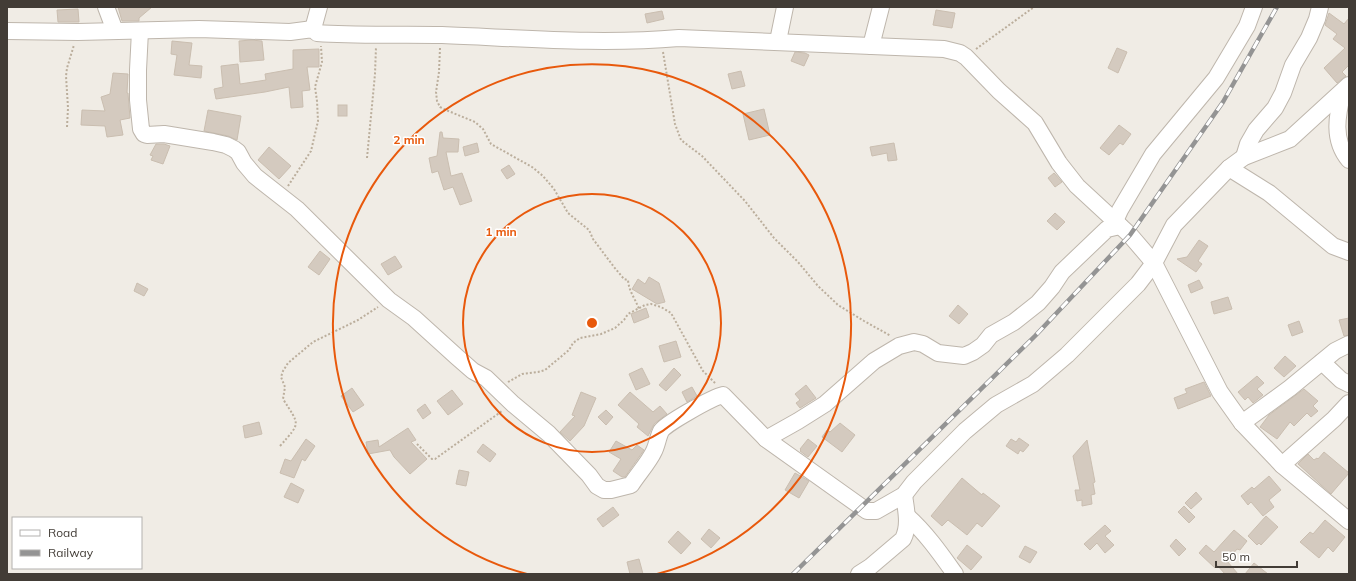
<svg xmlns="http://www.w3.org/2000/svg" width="1356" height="581" font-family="Mulish,sans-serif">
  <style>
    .building { fill: #d4cabf; stroke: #cabeb0 }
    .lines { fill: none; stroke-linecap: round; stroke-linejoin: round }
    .minor-casing { stroke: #beb6ac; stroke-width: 18 }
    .path { stroke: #bbae9c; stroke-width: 2; stroke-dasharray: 2 2; stroke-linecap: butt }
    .minor { stroke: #fff; stroke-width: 16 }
    .rail-casing { stroke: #949494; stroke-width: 4.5 }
    .rail { stroke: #fff; stroke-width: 3; stroke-dasharray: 9; stroke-linecap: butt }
    .ring { fill: none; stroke: #e8590c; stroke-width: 2 }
    .centre { fill: #e8590c; stroke: #fff; stroke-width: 2 }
    .ring-label { font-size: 12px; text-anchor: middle; font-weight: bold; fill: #e8590c; stroke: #fff; stroke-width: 3; stroke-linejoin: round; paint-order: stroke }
  </style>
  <rect width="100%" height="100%" fill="#f0ece5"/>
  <g class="building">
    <path d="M118,7H152L139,18V21H122Z"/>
    <path d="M78,9L79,22H58L57,10Z"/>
    <path d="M936,10L955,13L952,28L933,25Z"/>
    <path d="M662,11L664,19L647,23L645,14Z"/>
    <path d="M1329,13L1344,24L1349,18V65L1342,72L1346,76L1337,83L1324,68L1345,48L1333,39L1337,34L1325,25Z"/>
    <path d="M251,40L262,41L264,60L240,62L239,41Z"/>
    <path d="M172,41L192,43L189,65L202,66L201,78L174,75L177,55L171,54Z"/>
    <path d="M1117,48L1127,52L1118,73L1108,68Z"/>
    <path d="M319,49V67H307L310,90L302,91L303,107L291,108L289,87L265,92L216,99L214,89L223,87L221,66L238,64L240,84L266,80L265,74L293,69V50Z"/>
    <path d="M795,52L805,53L809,55L804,66L791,61Z"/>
    <path d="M741,71L745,86L732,89L728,74Z"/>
    <path d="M113,73L128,74L127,93H128L130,118L120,120L123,135L107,137L105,126L81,125L82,110L105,111L101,97L110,94Z"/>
    <rect x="338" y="105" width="9" height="11"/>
    <path d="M764,109L770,135L749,140L743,114Z"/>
    <path d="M208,110L241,116L237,140L228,136L204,131Z"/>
    <path d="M1119,125L1131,134L1123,145L1120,143L1109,155L1100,148Z"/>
    <path d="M440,132H442L443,138L459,139L458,152H446L451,176L462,173L472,201L460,205L453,187L444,190L438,171L432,173L429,158L437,156Z"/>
    <path d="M477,143L479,152L465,156L463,147Z"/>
    <path d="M894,143L897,160L888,161L887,153L872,156L870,147Z"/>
    <path d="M156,144H164L170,146L163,164L151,160L153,156L150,155Z"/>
    <path d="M269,147L291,166L279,179L258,160Z"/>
    <path d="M509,165L515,174L507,179L501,170Z"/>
    <path d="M1054,173L1062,182L1055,187L1048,178Z"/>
    <path d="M1055,213L1065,222L1057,230L1047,221Z"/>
    <path d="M1199,240L1208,246L1198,261L1202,264L1196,272L1177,259L1187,257Z"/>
    <path d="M320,251L330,259L319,275L308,267Z"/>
    <path d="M395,256L402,267L388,275L381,264Z"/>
    <path d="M649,277L659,283L665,302L657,304L632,289L638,279L645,284Z"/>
    <path d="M1199,280L1203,288L1191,293L1188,285Z"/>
    <path d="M137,283L148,289L144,296L134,291Z"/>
    <path d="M1228,297L1232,309L1214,314L1211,302Z"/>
    <path d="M958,305L968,314L959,324L949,316Z"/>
    <path d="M646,308L649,317L634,323L631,314Z"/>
    <path d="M1349,318V335L1344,336L1339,320Z"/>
    <path d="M1299,321L1303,332L1292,336L1288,325Z"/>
    <path d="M676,341L681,357L664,362L659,346Z"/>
    <path d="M1285,356L1296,366L1284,377L1274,368Z"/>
    <path d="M642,368L650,384L636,390L629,374Z"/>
    <path d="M674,368L681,375L666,391L659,385Z"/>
    <path d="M1257,376L1264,383L1257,389L1263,395L1253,403L1248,397L1245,400L1238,392Z"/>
    <path d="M1204,382L1211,396L1178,409L1174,398L1187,393L1185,389Z"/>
    <path d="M806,385L816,398L800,408L796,403L800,400L795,394Z"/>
    <path d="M692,387L697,396L687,402L682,392Z"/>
    <path d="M352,388L364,405L353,412L341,396Z"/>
    <path d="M1304,389L1318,401L1313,406L1318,411L1311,417L1307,413L1294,426L1290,422L1277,439L1260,427L1269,415Z"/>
    <path d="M452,390L463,404L448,415L437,401Z"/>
    <path d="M581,392L596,398L584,426L570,441L560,432L575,416L572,415Z"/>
    <path d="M630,392L653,412L660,406L667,414L654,424L648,436L637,427L639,424L618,405Z"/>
    <path d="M425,404L431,413L423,419L417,410Z"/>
    <path d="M606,410L613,417L606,425L598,417Z"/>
    <path d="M259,422L262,434L245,438L243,426Z"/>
    <path d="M840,423L855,435L842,452L822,437L827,430L830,432Z"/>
    <path d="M408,428L416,440L411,442L427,459L410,474L394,457L390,450L368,454L366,442L378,440L379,447Z"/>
    <path d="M1019,438L1029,445L1023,452L1020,450L1018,454L1006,446L1011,439L1016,442Z"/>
    <path d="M306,439L315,446L305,461L302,459L294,478L280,473L285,459L291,461Z"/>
    <path d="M808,439L817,446L808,457L800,451L801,450L800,449Z"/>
    <path d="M1087,440L1095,482L1093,483L1095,494L1091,495L1092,504L1082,506V500L1077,501L1075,490H1080L1073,456Z"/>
    <path d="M616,441L632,450L637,445L644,450L625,477H622L613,471L621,459L609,452Z"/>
    <path d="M483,444L496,454L490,462L477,452Z"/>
    <path d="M1324,452L1349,473L1331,494L1298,464L1308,454L1314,460L1317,458L1318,459Z"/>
    <path d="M459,470L469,472L466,486L456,484Z"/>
    <path d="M795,473L809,481L799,498L785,490Z"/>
    <path d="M1269,476L1281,490L1269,500L1274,507L1263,516L1251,502L1248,505L1241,496L1252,487L1254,489Z"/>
    <path d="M962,478L982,495L983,493L1000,506L982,527L977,523L967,535L948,520L942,526L931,516Z"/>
    <path d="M291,483L304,490L298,503L284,497Z"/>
    <path d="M1196,492L1202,499L1191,509L1185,503Z"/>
    <path d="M1184,506L1195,517L1189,523L1178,512Z"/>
    <path d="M613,507L619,515L603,527L597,519Z"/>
    <path d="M1266,516L1278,527L1261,545L1259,543L1257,545L1248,536Z"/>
    <path d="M1325,520L1345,537L1333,552L1328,547L1319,558L1300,542L1310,532L1313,534Z"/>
    <path d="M1105,525L1111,531L1105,536L1114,545L1105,553L1097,543L1090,550L1084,544Z"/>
    <path d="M709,529L720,538L711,548L701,539Z"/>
    <path d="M1234,530L1247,541L1240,550L1237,549L1227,561L1238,574H1225L1217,565L1215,568L1199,553L1206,545L1214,552Z"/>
    <path d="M678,531L691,543L681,554L668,542Z"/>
    <path d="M1176,539L1186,549L1179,556L1170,546Z"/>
    <path d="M967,545L982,557L971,570L957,558Z"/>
    <path d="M1025,546L1037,552L1030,563L1019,557Z"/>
    <path d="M639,559L643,574H630L627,562Z"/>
    <path d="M1254,563L1268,574H1245Z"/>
  </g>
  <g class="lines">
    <g class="minor-casing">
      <g id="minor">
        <path d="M106,7L115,31"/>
        <path d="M313,29L319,7"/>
        <path d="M7,31L78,32L199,29L290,32L313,29L317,33C358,36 400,34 442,35C521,38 600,45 679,38L944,49L960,53L966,57L999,91L1035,123L1059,163L1077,186L1130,235L1154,263L1220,392L1242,423L1282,465L1349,521"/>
        <path d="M140,31L138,70V100L141,129L144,134L147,135L164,134L213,142L226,145L234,149L238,152L244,163L255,176L297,209L389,300L414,318L457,357L473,371L486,378L513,404L549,434L589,475L597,486L604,490H611L631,485C638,474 649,462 654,451C657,445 658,437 661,431C665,424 713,397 723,395L766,439L867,511H876L904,495L914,482L965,431L996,405L1033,384L1067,355L1138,284L1154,263L1174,225L1229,168L1244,157L1290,139L1349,85"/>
        <path d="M778,41L785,7"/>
        <path d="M871,46L881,7"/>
        <path d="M1343,91C1337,115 1332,140 1349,160"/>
        <path d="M1244,157L1248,144L1256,130L1275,108L1283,93L1293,65L1309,38L1317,19L1320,7"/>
        <path d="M1229,168L1269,193L1333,246L1349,252"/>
        <path d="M1115,221L1120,210L1153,154L1216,78L1247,26L1254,7"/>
        <path d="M1322,362L1341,380L1349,384"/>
        <path d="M1242,423L1290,388L1335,351L1349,344"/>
        <path d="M766,439L798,421L825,404L874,361L899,346L914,342L923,344L938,353L964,356L973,352L983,345L991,335L1014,322L1038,303L1052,287L1062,272L1107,229L1120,226"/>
        <path d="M1282,465L1334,419L1349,403"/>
        <path d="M907,516C926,533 940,553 955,574"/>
        <path d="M859,574L870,567L903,539C910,525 906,510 904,495"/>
      </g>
    </g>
    <g class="path">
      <path d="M440,48L439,72L436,92L437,101L440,107L446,110L475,122L483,129L491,144L532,167L543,176L554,189L568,213L589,230L593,239L614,267L624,279L628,280C629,292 635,298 639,309"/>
      <path d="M976,49L1034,7"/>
      <path d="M663,52L675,124L681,140L702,156L745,201L774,238L798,262L818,286L838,305L864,321L891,336"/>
      <path d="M67,127L68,108L66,76L67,68L74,45"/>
      <path d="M367,158L375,74L376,47"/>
      <path d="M288,186L311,151L318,121L317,101L315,87L322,62L321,46"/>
      <path d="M508,382L522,374L538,372L545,370L569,350L573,343L580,338L601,334L615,328L624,320L628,314L645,305L651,304L661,307L671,313L703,371L716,384"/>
      <path d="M417,444L432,459H435L502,411"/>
      <path d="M280,446C301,422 300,426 283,399L285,387L281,377L283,371L288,363L313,342L358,320L378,307"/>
    </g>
    <use href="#minor" class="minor"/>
    <g class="rail-casing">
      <path id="rail" d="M793,574L1035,336L1130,235L1223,102L1277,7"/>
    </g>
    <use href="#rail" class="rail"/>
  </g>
  <g class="ring">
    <circle cx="592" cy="323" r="129"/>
    <path d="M527 574A259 259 0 1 1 657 574"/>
  </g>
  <circle cx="592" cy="323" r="6" class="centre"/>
  <g class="ring-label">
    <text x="409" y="144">2 min</text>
    <text x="501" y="236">1 min</text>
  </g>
  <rect width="1356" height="581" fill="none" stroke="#423c36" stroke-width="16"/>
  <rect x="12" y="517" width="130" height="52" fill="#ffffff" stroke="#b3b1af"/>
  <rect x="20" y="530" width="20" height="6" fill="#ffffff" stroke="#b3b1af"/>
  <text x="48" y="537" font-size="12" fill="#423c36">Road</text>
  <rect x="20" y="550" width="20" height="6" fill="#949494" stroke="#b3b1af"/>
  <text x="48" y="557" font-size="12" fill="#423c36">Railway</text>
  <path d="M1216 561v6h81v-6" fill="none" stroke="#423c36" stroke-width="2"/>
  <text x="1222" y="561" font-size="12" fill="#423c36" stroke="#ffffff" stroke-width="3" paint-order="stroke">50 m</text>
</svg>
